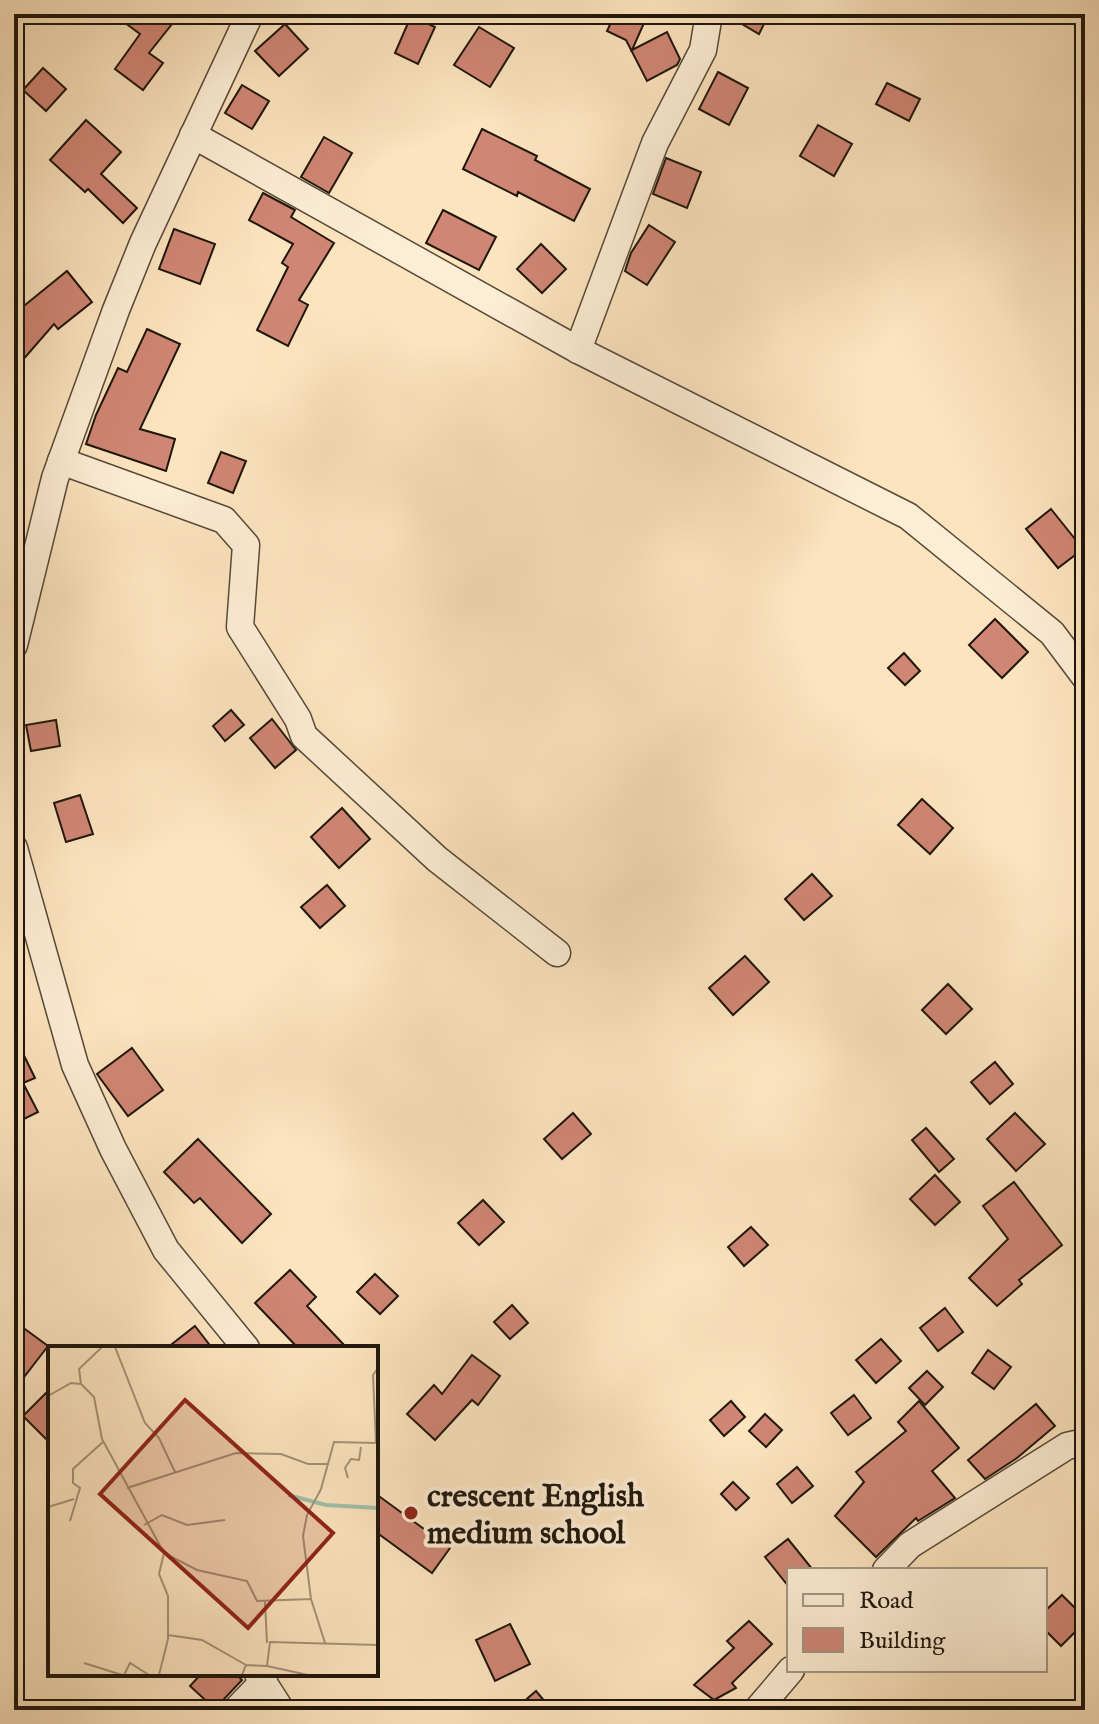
<svg xmlns="http://www.w3.org/2000/svg" width="1099" height="1724" font-family="'IM FELL English',serif">
  <style>
    .building { fill: #cf8674; stroke: #1f160c; stroke-width: 2 }
    .lines { fill: none; stroke-linecap: round; stroke-linejoin: round }
    .minor-casing { stroke: #564a38; stroke-width: 29 }
    .minor { stroke: #fdedd5; stroke-width: 26 }
    .poi-dot { fill: #8f2418; stroke: #fdedd5; stroke-width: 3 }
    .labels { text-anchor: middle; stroke-width: 8; stroke-linejoin: round; paint-order: stroke }
    .poi-label { font-size: 32px; font-weight: bold; fill: #1f160c; stroke: #fdedd5; text-anchor: start }
    .inset-river { fill: none; stroke: #a0bfab; stroke-width: 4 }
    .inset-road { fill: none; stroke: #a49277; stroke-width: 2 }
    .view { fill: #8f2418; fill-opacity: 0.15; stroke: #8f2418; stroke-width: 4 }
    .inset-edge { fill: none; stroke: #1f160c; stroke-width: 4 }
  </style>
  <rect width="100%" height="100%" fill="#fce4be"/>
  <filter id="stains"><feTurbulence type="fractalNoise" baseFrequency=".0025" numOctaves="4"/><feColorMatrix values="0 0 0 0 .2 0 0 0 0 .09 0 0 0 0 .02 0 0 0 .5 -.17"/></filter>
  <radialGradient id="worn" r=".72"><stop offset=".6" stop-color="#630" stop-opacity="0"/><stop offset="1" stop-color="#630" stop-opacity=".3"/></radialGradient>
  <g class="building">
    <path d="M113,14H180L149,53L163,63L143,90L115,69L140,34Z"/>
    <path d="M615,14H625L644,23L632,50L667,32L680,59L677,65L647,81L626,40L607,31Z"/>
    <path d="M725,14H769L759,34Z"/>
    <path d="M411,16L435,27L418,64L395,53Z"/>
    <path d="M285,24L308,49L279,76L255,51Z"/>
    <path d="M479,27L514,48L490,87L454,65Z"/>
    <path d="M43,68L66,89L46,111L23,90Z"/>
    <path d="M718,72L748,88L729,125L699,109Z"/>
    <path d="M887,83L920,99L909,121L876,104Z"/>
    <path d="M242,85L269,101L252,129L225,113Z"/>
    <path d="M86,120L121,152L101,174L137,208L123,223L88,189L85,192L50,160Z"/>
    <path d="M818,125L852,144L834,176L800,156Z"/>
    <path d="M482,129L537,156L535,160L590,189L574,221L518,192L517,196L463,169Z"/>
    <path d="M324,137L352,153L329,193L301,177Z"/>
    <path d="M666,158L701,172L687,208L653,194Z"/>
    <path d="M263,193L295,210L291,217L334,243L299,300L308,305L288,346L257,330L288,267L282,263L293,244L249,220Z"/>
    <path d="M443,210L496,237L479,270L426,243Z"/>
    <path d="M649,225L675,242L647,285L625,271L631,253Z"/>
    <path d="M174,229L215,244L200,284L159,269Z"/>
    <path d="M541,244L566,269L542,293L517,269Z"/>
    <path d="M67,271L92,302L58,329L54,324L14,370V314Z"/>
    <path d="M147,329L180,344L140,429L175,439L166,471L86,444L96,415L118,368L127,372Z"/>
    <path d="M221,452L246,461L233,493L208,483Z"/>
    <path d="M1051,509L1083,549L1058,568L1026,529Z"/>
    <path d="M995,619L1028,652L1002,678L969,645Z"/>
    <path d="M904,653L920,671L905,685L888,668Z"/>
    <path d="M231,710L244,725L225,741L213,726Z"/>
    <path d="M272,719L296,750L275,768L250,738Z"/>
    <path d="M56,720L60,746L31,751L26,725Z"/>
    <path d="M80,795L93,834L66,842L54,803Z"/>
    <path d="M922,799L953,828L930,854L898,825Z"/>
    <path d="M342,808L370,839L339,868L311,837Z"/>
    <path d="M812,874L832,896L804,920L785,899Z"/>
    <path d="M327,885L345,906L320,928L301,907Z"/>
    <path d="M745,956L769,982L733,1015L709,988Z"/>
    <path d="M948,984L972,1009L946,1034L922,1010Z"/>
    <path d="M14,1035L35,1078L23,1083L38,1112L24,1119L14,1099Z"/>
    <path d="M132,1048L163,1090L128,1116L97,1074Z"/>
    <path d="M995,1062L1013,1084L990,1104L971,1082Z"/>
    <path d="M573,1113L591,1134L562,1159L544,1139Z"/>
    <path d="M1015,1113L1045,1144L1016,1171L987,1139Z"/>
    <path d="M926,1128L954,1159L939,1172L912,1140Z"/>
    <path d="M198,1139L271,1214L242,1243L200,1198L194,1203L164,1172Z"/>
    <path d="M935,1175L960,1202L935,1225L910,1199Z"/>
    <path d="M1014,1182L1062,1245L1019,1280L1022,1284L997,1306L969,1278L1008,1239L983,1206Z"/>
    <path d="M483,1200L504,1222L479,1245L458,1223Z"/>
    <path d="M751,1227L768,1245L744,1266L728,1247Z"/>
    <path d="M290,1270L316,1297L307,1306L347,1348H298L255,1303Z"/>
    <path d="M375,1274L398,1296L380,1314L357,1292Z"/>
    <path d="M512,1305L528,1323L510,1339L494,1322Z"/>
    <path d="M945,1308L963,1332L938,1351L920,1328Z"/>
    <path d="M14,1321L48,1346L14,1390Z"/>
    <path d="M195,1326L212,1348H167Z"/>
    <path d="M881,1339L901,1361L876,1383L856,1360Z"/>
    <path d="M988,1350L1011,1367L994,1389L972,1373Z"/>
    <path d="M472,1355L500,1376L478,1405L472,1400L435,1440L407,1414L434,1385L442,1394Z"/>
    <path d="M927,1371L943,1387L925,1405L909,1388Z"/>
    <path d="M50,1389V1443L23,1416Z"/>
    <path d="M854,1395L871,1418L848,1435L831,1413Z"/>
    <path d="M731,1401L745,1417L724,1436L710,1420Z"/>
    <path d="M919,1401L959,1448L932,1471L955,1498L918,1521L916,1518L876,1557L835,1516L864,1482L856,1472L906,1431L898,1422Z"/>
    <path d="M1036,1404L1055,1426L1017,1458L985,1479L968,1460Z"/>
    <path d="M765,1414L782,1430L766,1447L749,1431Z"/>
    <path d="M797,1467L813,1486L792,1503L777,1484Z"/>
    <path d="M733,1482L749,1498L736,1510L721,1494Z"/>
    <path d="M376,1494L450,1548L432,1573L376,1532Z"/>
    <path d="M788,1539L813,1570H789V1587L765,1557Z"/>
    <path d="M1062,1595L1085,1618V1622L1061,1646L1045,1630V1611Z"/>
    <path d="M749,1621L772,1644L732,1683L736,1688L714,1700L694,1685L734,1648L727,1641Z"/>
    <path d="M510,1624L530,1664L495,1681L476,1640Z"/>
    <path d="M201,1674H236L242,1680L224,1699L220,1708L216,1710L190,1686Z"/>
    <path d="M536,1691L552,1710H514Z"/>
  </g>
  <g class="lines">
    <g class="minor-casing">
      <g id="minor">
        <path d="M193,135L578,350L908,516L1052,633L1085,677"/>
        <path d="M578,350L655,143L703,50L709,14"/>
        <path d="M61,461L224,520L246,545L240,627L298,719L304,736L437,859L557,953"/>
        <path d="M14,645L55,478L116,310L143,243L250,14"/>
        <path d="M14,848L75,1065L113,1149L166,1250L246,1348"/>
        <path d="M886,1570L910,1545L1067,1446L1085,1442"/>
        <path d="M258,1674L281,1710"/>
        <path d="M236,1710L264,1681"/>
        <path d="M757,1710L791,1670"/>
      </g>
    </g>
    <use href="#minor" class="minor"/>
  </g>
  <circle class="poi-dot" cx="411" cy="1513" r="8"/>
  <g class="labels">
    <g class="poi-label">
      <text x="427" y="1506">crescent English<tspan x="427" dy="37">medium school</tspan></text>
    </g>
  </g>
  <g transform="translate(48 1346)">
    <rect width="330" height="330" fill="#fce4be"/>
    <path class="inset-river" d="M240,149L278,159L330,162"/>
    <path class="inset-road" d="M67,1L97,77L111,92L127,126M33,38L31,23L54,1M0,50L23,37L33,38L46,51L54,93L116,207L149,224L199,235L209,255L263,253L277,297M300,132L297,122L303,113L311,114L313,101M79,142L188,107L233,108L260,118H281M0,161L26,153M22,175L32,142L25,137V123L56,95M96,179L114,169L139,179L177,174M263,253L255,190L259,169L273,143L286,96L328,97L325,29L330,22M217,256L219,297M120,289L154,294L198,319M36,317L74,329M219,320L260,329M76,329L82,317L101,329M111,329L120,293V250L111,228L116,207M194,329L198,319L219,320L222,296L330,299"/>
    <path class="view" d="M137,54L285,187L200,282L52,148Z"/>
    <rect width="330" height="330" class="inset-edge"/>
  </g>
  <rect width="1099" height="1724" fill="none" stroke="#fce4be" stroke-width="48"/>
  <rect x="16" y="16" width="1067" height="1692" fill="none" stroke="#1f160c" stroke-width="4"/>
  <rect x="24" y="24" width="1051" height="1676" fill="none" stroke="#1f160c" stroke-width="2"/>
  <rect x="787" y="1568" width="260" height="104" fill="#fdedd5" stroke="#a49785" stroke-width="2"/>
  <rect x="803" y="1594" width="40" height="12" fill="#fdedd5" stroke="#a49785" stroke-width="2"/>
  <text x="859" y="1608" font-size="24" fill="#1f160c">Road</text>
  <rect x="803" y="1628" width="40" height="24" fill="#cf8674" stroke="#a49785" stroke-width="2"/>
  <text x="859" y="1648" font-size="24" fill="#1f160c">Building</text>
  <rect width="100%" height="100%" filter="url(#stains)"/>
  <rect width="100%" height="100%" fill="url(#worn)"/>
</svg>
